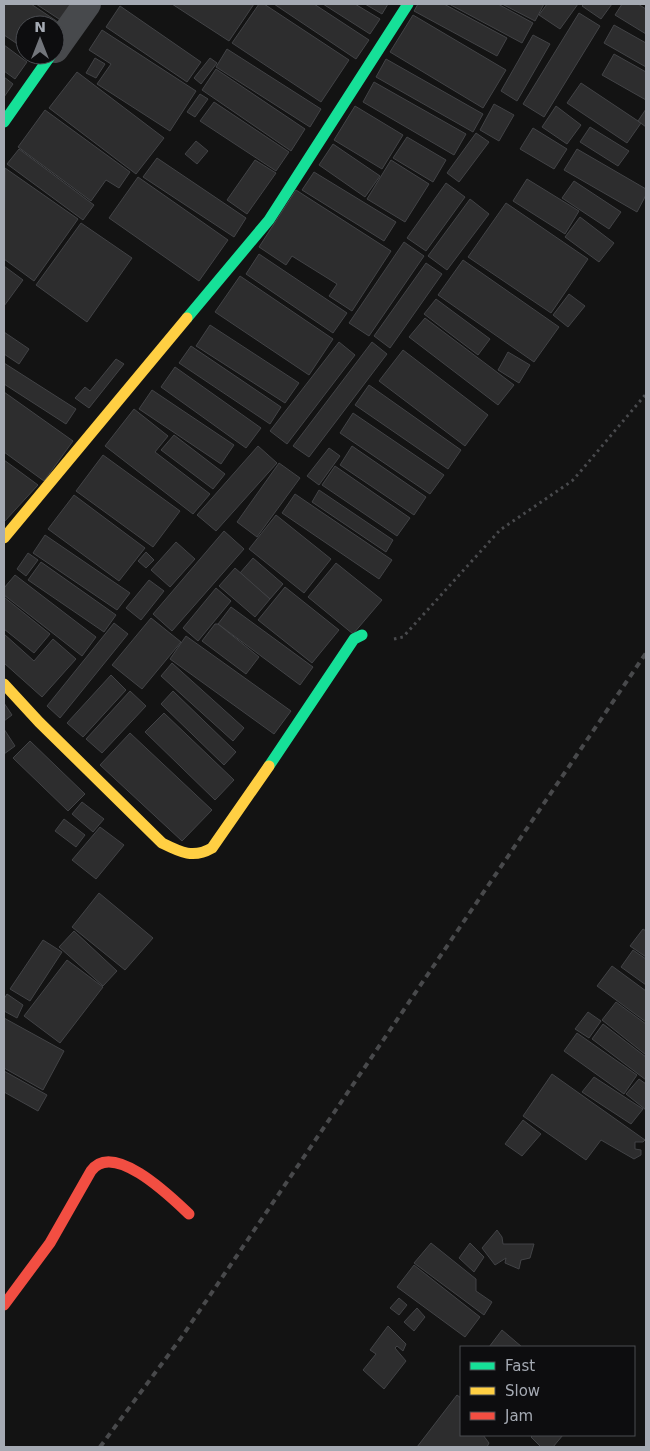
<svg xmlns="http://www.w3.org/2000/svg" width="650" height="1451" font-family="'DejaVu Sans',sans-serif">
  <style>
    .building { fill: #2d2d2e; stroke: #424346 }
    .lines { fill: none; stroke-linecap: round; stroke-linejoin: round }
    .path { stroke: #494a4d; stroke-width: 3; stroke-dasharray: 2.5 4; stroke-linecap: butt }
    .street { stroke: #47494c; stroke-width: 28 }
    .fast { stroke: #16e098; stroke-width: 11 }
    .slow { stroke: #ffcf43; stroke-width: 11 }
    .jam { stroke: #f24e42; stroke-width: 11 }
    .rail { stroke: #48494b; stroke-width: 4; stroke-dasharray: 6 5; stroke-linecap: butt }
  </style>
  <rect width="100%" height="100%" fill="#131313"/>
  <g class="building">
    <path d="M4,4H31L61,24L55,33V25H25V49L4,35Z"/>
    <path d="M36,4H73L62,21Z"/>
    <path d="M172,4H254L229,41Z"/>
    <path d="M259,4H264L349,60L321,102L232,43Z"/>
    <path d="M274,4H314L369,40L356,59Z"/>
    <path d="M323,4H355L380,19L370,34Z"/>
    <path d="M365,4H388L382,14Z"/>
    <path d="M418,4H444L507,38L497,56L414,11Z"/>
    <path d="M449,4H498L533,23L522,43Z"/>
    <path d="M502,4H544L535,21Z"/>
    <path d="M547,4H578L560,29L539,15Z"/>
    <path d="M584,4H612L601,19L582,6Z"/>
    <path d="M622,4H638L646,9V34L615,15Z"/>
    <path d="M120,6L201,62L187,82L106,27Z"/>
    <path d="M579,13L600,26L544,117L523,104Z"/>
    <path d="M413,15L506,70L483,108L390,52Z"/>
    <path d="M614,25L646,43V67L604,43Z"/>
    <path d="M102,30L196,91L170,131L97,84L111,64L89,50Z"/>
    <path d="M533,35L550,44L517,101L501,91Z"/>
    <path d="M4,45L27,62L15,79L4,71Z"/>
    <path d="M227,49L321,109L310,127L216,67Z"/>
    <path d="M614,54L646,72V100L602,75Z"/>
    <path d="M95,58L105,64L96,78L86,73Z"/>
    <path d="M210,58L217,63L201,84L194,78Z"/>
    <path d="M386,59L483,114L473,132L376,77Z"/>
    <path d="M216,69L305,129L291,151L202,90Z"/>
    <path d="M77,72L164,138L136,174L49,108Z"/>
    <path d="M4,77L13,84L4,97Z"/>
    <path d="M374,82L466,134L454,155L363,102Z"/>
    <path d="M581,83L641,123L627,143L567,103Z"/>
    <path d="M200,94L208,99L195,117L187,112Z"/>
    <path d="M214,102L289,152L276,171L200,121Z"/>
    <path d="M494,104L514,115L499,141L480,130Z"/>
    <path d="M355,106L403,135L382,169L334,140Z"/>
    <path d="M556,106L581,125L567,144L542,127Z"/>
    <path d="M646,109V127L638,121Z"/>
    <path d="M45,110L130,172L119,188L106,180L91,201L18,147Z"/>
    <path d="M590,127L629,151L618,166L580,142Z"/>
    <path d="M533,128L567,149L554,169L520,149Z"/>
    <path d="M476,133L489,142L459,182L447,173Z"/>
    <path d="M407,137L446,160L433,182L393,158Z"/>
    <path d="M196,141L208,151L197,164L185,154Z"/>
    <path d="M333,144L380,176L365,197L319,165Z"/>
    <path d="M19,149L94,205L83,220L7,164Z"/>
    <path d="M577,149L646,189V195L637,212L564,170Z"/>
    <path d="M157,158L246,218L234,237L143,177Z"/>
    <path d="M255,160L276,173L247,214L227,200Z"/>
    <path d="M391,160L429,184L405,222L367,199Z"/>
    <path d="M5,168L78,219L34,281L4,259Z"/>
    <path d="M314,172L396,222L384,241L302,190Z"/>
    <path d="M138,177L228,240L199,281L109,218Z"/>
    <path d="M527,179L579,211L565,234L513,201Z"/>
    <path d="M574,181L621,212L609,229L562,198Z"/>
    <path d="M446,183L465,197L426,251L407,238Z"/>
    <path d="M296,190L391,251L352,311L329,296L337,284L292,256L286,265L259,247Z"/>
    <path d="M470,199L489,214L447,270L428,256Z"/>
    <path d="M506,203L588,259L551,313L468,257Z"/>
    <path d="M580,217L614,243L599,262L565,237Z"/>
    <path d="M81,223L132,258L87,322L36,285Z"/>
    <path d="M404,242L424,256L369,336L349,323Z"/>
    <path d="M259,254L347,313L333,333L246,274Z"/>
    <path d="M463,260L559,327L534,362L438,295Z"/>
    <path d="M426,263L442,274L390,348L374,336Z"/>
    <path d="M4,266L23,280L4,306Z"/>
    <path d="M240,276L333,339L309,375L215,312Z"/>
    <path d="M569,294L585,306L568,327L553,315Z"/>
    <path d="M436,299L490,339L478,355L424,314Z"/>
    <path d="M425,318L514,385L498,405L409,337Z"/>
    <path d="M210,325L299,383L285,403L196,346Z"/>
    <path d="M4,332L29,349L19,364L4,354Z"/>
    <path d="M339,342L355,355L287,444L270,431Z"/>
    <path d="M372,342L387,354L309,457L293,446Z"/>
    <path d="M191,346L281,407L270,424L179,363Z"/>
    <path d="M403,350L488,415L465,446L379,381Z"/>
    <path d="M508,352L530,365L519,383L498,370Z"/>
    <path d="M116,359L124,364L89,408L75,398L85,387L90,391Z"/>
    <path d="M4,363L76,409L66,424L4,384Z"/>
    <path d="M175,367L261,428L246,448L161,387Z"/>
    <path d="M369,385L461,450L448,469L355,405Z"/>
    <path d="M152,390L234,445L221,464L139,409Z"/>
    <path d="M4,392L73,441L44,481L4,452Z"/>
    <path d="M134,409L168,436L155,452L210,494L193,514L105,446Z"/>
    <path d="M353,413L444,475L430,494L340,433Z"/>
    <path d="M174,435L225,474L213,489L161,450Z"/>
    <path d="M258,446L277,463L216,531L197,515Z"/>
    <path d="M352,446L426,497L414,515L340,465Z"/>
    <path d="M329,448L340,456L319,485L307,476Z"/>
    <path d="M103,455L180,511L153,547L76,491Z"/>
    <path d="M4,460L38,485L4,522Z"/>
    <path d="M279,463L300,478L257,537L237,522Z"/>
    <path d="M335,466L410,518L397,536L322,485Z"/>
    <path d="M319,490L393,540L386,552L312,502Z"/>
    <path d="M295,494L392,560L379,579L282,513Z"/>
    <path d="M74,495L145,548L119,581L48,529Z"/>
    <path d="M276,515L331,559L304,593L249,549Z"/>
    <path d="M224,531L244,549L172,631L153,614Z"/>
    <path d="M45,535L130,593L117,610L33,553Z"/>
    <path d="M176,542L195,559L170,587L151,570Z"/>
    <path d="M146,552L154,560L146,568L138,561Z"/>
    <path d="M28,553L38,560L26,576L17,569Z"/>
    <path d="M253,558L283,584L270,599L240,573Z"/>
    <path d="M41,562L116,615L104,632L28,580Z"/>
    <path d="M336,563L382,600L353,634L308,597Z"/>
    <path d="M235,568L270,599L255,617L219,586Z"/>
    <path d="M15,575L96,637L82,656L4,595V588Z"/>
    <path d="M149,580L164,591L141,620L126,608Z"/>
    <path d="M285,587L339,630L312,663L258,620Z"/>
    <path d="M216,588L231,601L198,641L183,628Z"/>
    <path d="M4,597L50,634L34,653L4,629Z"/>
    <path d="M231,607L313,667L300,685L218,624Z"/>
    <path d="M151,618L181,642L142,689L112,665Z"/>
    <path d="M114,623L128,634L60,718L47,706Z"/>
    <path d="M215,624H218L259,657L246,674L202,641Z"/>
    <path d="M4,634L34,661L53,639L76,659L42,697L4,663Z"/>
    <path d="M186,636L291,711L274,734L170,659Z"/>
    <path d="M172,663L244,728L233,741L161,676Z"/>
    <path d="M111,675L126,690L83,737L67,723Z"/>
    <path d="M130,691L146,706L102,753L86,739Z"/>
    <path d="M173,691L236,752L224,765L161,704Z"/>
    <path d="M4,703L12,715L4,721Z"/>
    <path d="M164,713L234,780L215,800L145,732Z"/>
    <path d="M4,729L15,746L4,754Z"/>
    <path d="M130,733L212,810L182,841L100,765Z"/>
    <path d="M30,741L85,794L68,811L13,758Z"/>
    <path d="M82,802L104,819L93,832L72,814Z"/>
    <path d="M64,819L85,835L76,847L55,831Z"/>
    <path d="M100,827L124,845L96,879L72,860Z"/>
    <path d="M99,893L153,938L125,970L72,927Z"/>
    <path d="M643,929L646,931V957L630,946Z"/>
    <path d="M74,931L117,971L103,986L59,947Z"/>
    <path d="M43,940L62,952L30,1001L10,989Z"/>
    <path d="M633,950L646,959V985L621,967Z"/>
    <path d="M67,960L103,987L60,1043L24,1016Z"/>
    <path d="M612,966L646,991V1022L597,986Z"/>
    <path d="M7,994L23,1005L17,1018L4,1011V999Z"/>
    <path d="M616,1002L646,1024V1055L602,1020Z"/>
    <path d="M588,1012L601,1021L589,1038L575,1029Z"/>
    <path d="M4,1018L64,1051L43,1090L4,1068Z"/>
    <path d="M603,1024L646,1057V1080L592,1039Z"/>
    <path d="M577,1033L637,1075L624,1094L564,1051Z"/>
    <path d="M4,1071L47,1095L38,1111L4,1092Z"/>
    <path d="M552,1074L645,1140L643,1142H635V1149L641,1150V1155L634,1159L601,1140L586,1160L523,1116Z"/>
    <path d="M594,1077L643,1109L631,1124L582,1092Z"/>
    <path d="M639,1079L646,1084V1110L626,1094Z"/>
    <path d="M523,1120L541,1134L522,1156L505,1144Z"/>
    <path d="M497,1230L502,1237L503,1244H534L530,1258L521,1260L519,1269L505,1263L506,1258L495,1265L482,1248Z"/>
    <path d="M431,1243L476,1279V1291L492,1302L484,1315L414,1263Z"/>
    <path d="M470,1243L484,1257L474,1272L459,1258Z"/>
    <path d="M414,1265L480,1317L465,1337L397,1287Z"/>
    <path d="M399,1298L407,1305L399,1315L390,1308Z"/>
    <path d="M417,1308L425,1317L414,1331L404,1322Z"/>
    <path d="M388,1326L406,1344L403,1351L397,1346L395,1348L406,1361L384,1389L363,1370L376,1354L370,1350Z"/>
    <path d="M502,1330L522,1347H489Z"/>
    <path d="M457,1395L461,1398V1435H483L489,1443L487,1447H417Z"/>
    <path d="M533,1435H563L553,1447H541L531,1437Z"/>
  </g>
  <g class="lines">
    <path class="path" d="M394,639L403,637L500,530L572,481L580,472L646,394"/>
    <path class="street" d="M55,49L87,4"/>
    <g class="fast">
      <path d="M4,122L51,55"/>
      <path d="M187,318L269,220L408,4"/>
      <path d="M269,766L354,639L362,635"/>
    </g>
    <g class="slow">
      <path d="M4,538L187,318"/>
      <path d="M4,684L39,722L162,843C180,852 193,859 212,848L269,766"/>
    </g>
    <path class="jam" d="M4,1305L50,1243L91,1171C113,1140 171,1197 189,1214"/>
    <path class="rail" d="M100,1447L181,1338L646,653"/>
  </g>
  <rect width="650" height="1451" fill="none" stroke="#a5aab3" stroke-width="10"/>
  <rect x="460" y="1346" width="175" height="90" fill="#0d0d0f" stroke="#4a4c51"/>
  <rect x="470" y="1362" width="25" height="8" fill="#16e098" stroke="#4a4c51"/>
  <text x="505" y="1371" font-size="15" fill="#a5aab3">Fast</text>
  <rect x="470" y="1387" width="25" height="8" fill="#ffcf43" stroke="#4a4c51"/>
  <text x="505" y="1396" font-size="15" fill="#a5aab3">Slow</text>
  <rect x="470" y="1412" width="25" height="8" fill="#f24e42" stroke="#4a4c51"/>
  <text x="505" y="1421" font-size="15" fill="#a5aab3">Jam</text>
  <g transform="translate(40 40)"><circle r="24" fill="#0d0d0f" stroke="#4a4c51"/>
  <path d="M0-4L9 19L0 12L-9 19Z" fill="#72757b"/>
  <text y="-8" font-size="14" font-weight="bold" text-anchor="middle" fill="#a5aab3">N</text>
  </g>
</svg>
